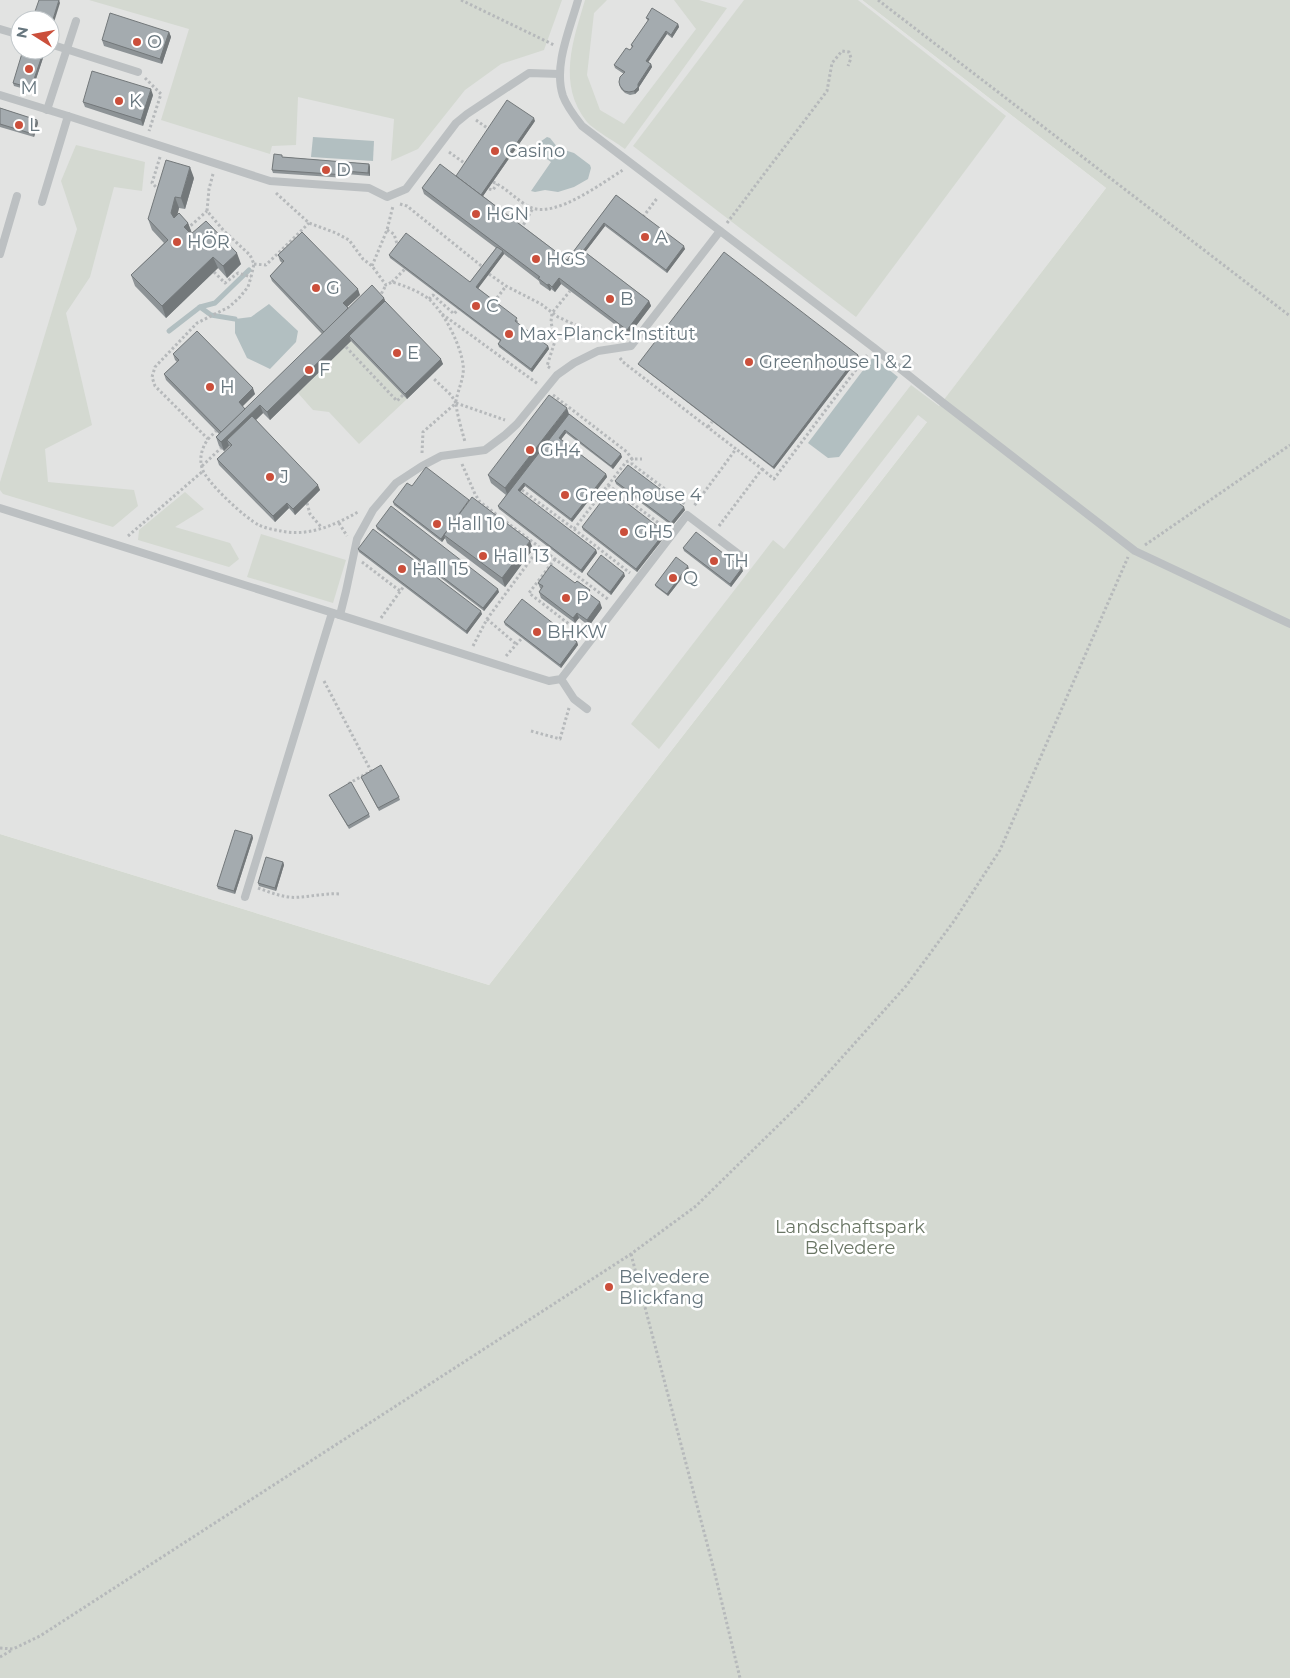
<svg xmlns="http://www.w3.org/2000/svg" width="1290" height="1678" font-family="Montserrat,sans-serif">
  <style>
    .built { fill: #e2e3e2; fill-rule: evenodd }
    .green { fill: #d4d9d1 }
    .water { fill: #b2bfc1 }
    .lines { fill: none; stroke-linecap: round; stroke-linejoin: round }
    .stream { stroke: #b2bfc1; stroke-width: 5 }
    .path { stroke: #b6b9bb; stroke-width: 3; stroke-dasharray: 2.5 2.5; stroke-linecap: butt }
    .service { stroke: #bcc0c2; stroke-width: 8 }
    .wall { fill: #8d9396 }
    .shaded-wall { fill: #73787a }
    .building { fill: #a4abaf; stroke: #73787a }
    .poi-dot { fill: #cb4f3b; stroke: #fff; stroke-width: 2 }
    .labels { text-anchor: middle; stroke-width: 5; stroke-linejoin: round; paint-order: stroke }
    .poi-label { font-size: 18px; fill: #67767e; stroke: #fff; text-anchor: start }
    .park-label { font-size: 18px; fill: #6a7665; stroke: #fff }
  </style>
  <rect width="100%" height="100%" fill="#f4f4f1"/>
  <path class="built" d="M0,0H862L1106,188L927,422L489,985L0,834ZM20,20H50V50H20Z"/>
  <g class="green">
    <path d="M89,0H562L544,50L501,64L465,90L418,149L391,161L394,119L298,97L296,145L272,146L270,154L161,120L189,29Z"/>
    <path d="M585,0H607L594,13L587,75L600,110L624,124L696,29L674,0H699L727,8L625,149C616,142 594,130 587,122C557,84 573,41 585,0Z"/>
    <path d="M744,0H858L1006,116L856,317L633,146Z"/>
    <path d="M862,0H1290V1678H0V834L489,985L927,422L918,415L659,749L631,724L773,540L784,549L911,385L939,406L1106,188Z"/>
    <path d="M76,145L145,162L142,191L114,187L90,277L66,313L92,425L45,449L48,482L134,490L138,506L113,527L3,494L0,490V482L77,229L61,181Z"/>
    <path d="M351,341L407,399L359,444L329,412L313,410L298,393Z"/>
    <path d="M185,492L204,509L175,527L230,543L239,559L229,567L138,540L139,530Z"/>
    <path d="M261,534L346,560L333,603L247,577Z"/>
  </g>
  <g class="water">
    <path d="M313,137L374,141L373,161L311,157Z"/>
    <path d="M547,137L550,138L558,148L574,153L590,165L591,168L588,179L574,187L558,192L545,190L535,192L531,191L551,162L540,154V142Z"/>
    <path d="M269,304L298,331L296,342L270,369L247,358L235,333V319L251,317Z"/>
    <path d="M873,357L898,377L839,457L828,458L808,443Z"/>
  </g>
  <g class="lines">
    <g class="stream">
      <path d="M200,307L215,303L249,270"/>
      <path d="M169,331L200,307L211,315L235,319"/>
    </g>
    <g class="path">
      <path d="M461,0L554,45"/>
      <path d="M878,0L1290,316"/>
      <path d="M145,78L161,94L149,131"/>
      <path d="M476,120L490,130"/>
      <path d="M449,152L467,165"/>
      <path d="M160,157L152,183L160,191"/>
      <path d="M213,174L209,189L207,211L224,231L250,255L254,264L251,277L248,287L239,298L229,307L197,323L155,367L152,377L155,386L208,439C202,448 199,457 202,468C205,481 246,519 259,525C265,528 274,530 281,531C308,537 335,525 358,512"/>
      <path d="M493,182C507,188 518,202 532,208C557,217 602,183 623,170"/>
      <path d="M489,189L493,190L497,184"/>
      <path d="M276,193L309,223L336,233L349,240L363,259L372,266L386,285L392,282C405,286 419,291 430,300C445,314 460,344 463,364C465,377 458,389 456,401C455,408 463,434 465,442"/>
      <path d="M400,204L407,206L484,268"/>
      <path d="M643,217L658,197"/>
      <path d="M727,223L827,91L832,63L842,51L849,52L851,58L848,66"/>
      <path d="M187,229L207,211"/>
      <path d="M521,229L533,208"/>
      <path d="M387,230L394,234L398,247"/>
      <path d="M254,264L266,265L309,223"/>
      <path d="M372,266L387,230L393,206"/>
      <path d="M214,272L225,283L238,273L251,277"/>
      <path d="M489,274L506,286L541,304L558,317L606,339"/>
      <path d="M392,282L405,269"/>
      <path d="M379,298L386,285"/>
      <path d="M429,299L433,295L454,314L458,309"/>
      <path d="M494,302L506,286"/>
      <path d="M442,314L538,384"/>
      <path d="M346,347L397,401L403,395"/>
      <path d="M620,358L623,362L736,449L694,506"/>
      <path d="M550,368L547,366L555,341L551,322L552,313L570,291"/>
      <path d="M553,395L627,452L632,459H642"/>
      <path d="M456,403L505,420"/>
      <path d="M708,427L712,422"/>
      <path d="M208,439L216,431"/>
      <path d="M422,453L423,432L456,403L451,395L434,379"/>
      <path d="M462,464L475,494L480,502L609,600"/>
      <path d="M202,466L221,448"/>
      <path d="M762,469L774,479L867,355"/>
      <path d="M608,485L664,527"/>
      <path d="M522,490L574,529L626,462L632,459V464L686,505"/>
      <path d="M307,503L310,514L322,528"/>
      <path d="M339,523L347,536"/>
      <path d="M719,526L762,469L736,449"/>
      <path d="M574,529L630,573"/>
      <path d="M128,536L203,471"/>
      <path d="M1145,545L1290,445"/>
      <path d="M555,559L529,593L583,635"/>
      <path d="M362,562L400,591"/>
      <path d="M381,618L404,586"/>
      <path d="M487,619L516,644"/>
      <path d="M473,646L487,619L540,547"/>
      <path d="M506,656L522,638"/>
      <path d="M324,681L371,771L348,784"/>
      <path d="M531,731L560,739L569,708"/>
      <path d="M258,888C272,893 286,899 301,897C314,896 327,893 341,894"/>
      <path d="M631,1254L714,1570L740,1678"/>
      <path d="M0,1648L13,1649L40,1636L631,1254L696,1206L802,1102L906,986L954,921L1000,850L1128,557"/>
      <path d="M0,1657L12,1650"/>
    </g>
    <g class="service">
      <path d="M578,0C570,29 553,66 563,96C567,107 575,117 582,126L873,347L942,402L1135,551L1290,624"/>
      <path d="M0,29L20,35"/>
      <path d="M50,44L138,72"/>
      <path d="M0,95L68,116L42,202"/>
      <path d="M47,110L76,21"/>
      <path d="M68,116L270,181L369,188L387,197L406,189L456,123L467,114L529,73L560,74"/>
      <path d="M0,254L17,196"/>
      <path d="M0,508L549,681L561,679L687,515L741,556"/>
      <path d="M340,615L346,591L357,539L373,510L396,483L422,466L441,456L485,450L505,435L517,424L557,375L574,363L598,351L631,346L720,231"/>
      <path d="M561,679L574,699L587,709"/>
      <path d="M245,897L332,613"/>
    </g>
  </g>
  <g class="wall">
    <path d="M646,18L678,24L679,27L672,38L667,34L648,62L651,64L652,67L639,87V90L635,94L630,95L625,93L621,89L620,86L624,74L615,68L614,65L630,50L632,48L631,45L648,21Z"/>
    <path d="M169,32L171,37L162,64L104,46L102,40Z"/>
    <path d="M45,52L32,91L14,86L13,83Z"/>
    <path d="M153,95L143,126L85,107L83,102Z"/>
    <path d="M0,108L37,120L38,123L34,137L0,127Z"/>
    <path d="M535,121L483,196L567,260L616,195L685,249L667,273L605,226L585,252L649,301L651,306L629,335L561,284L555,292L551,289L550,291L540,284L539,281L504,254L478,288L518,321L517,323L548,346L549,349L532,372L499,347L498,344L500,341L390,258L389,255L470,282L496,248L424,194L422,188L456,176Z"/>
    <path d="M283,157L369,164L370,167V176L346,174V178L273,173L272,170Z"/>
    <path d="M194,178L185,209L179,208L177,215L188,223L192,233L241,264L227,278L218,268L166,318L135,286L131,275L164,243L152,230L148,219Z"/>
    <path d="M278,255L360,295L347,307L348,308L384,298L385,301L443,364L407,399L351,341L270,420L263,413L256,420L320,490L295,515L289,508L275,522L219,465L217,459L230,446H229L224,451L219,446L216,437L219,434L166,380L164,374L177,362L175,360L173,354L255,394L242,406L245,409L322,334L272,281L270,276L282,263L280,261Z"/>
    <path d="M858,355L859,358L774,469L640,366L638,364Z"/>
    <path d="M569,414L622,457L613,469L566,433L561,439L606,474L607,477L572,522L525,486L520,492L596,550L597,553L582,573L499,509L498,506L506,495L491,483L488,475Z"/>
    <path d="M615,481L685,510L672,526L616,484Z"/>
    <path d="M412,486L533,549L505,587L447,543L445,538L442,542L394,505L393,502Z"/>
    <path d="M376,526L499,592L484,611L377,529Z"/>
    <path d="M582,527L666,535L637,572L583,530Z"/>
    <path d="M683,548L743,571L731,587L684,551Z"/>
    <path d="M358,549L482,614L467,634L359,552Z"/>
    <path d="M689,569L668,596L656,587L655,585Z"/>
    <path d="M587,574L625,576L611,595L588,576Z"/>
    <path d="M538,583L592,596L602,608L589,626L579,618L575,623L541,598L539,592L541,589L540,588Z"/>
    <path d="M504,622L577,642L578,645L561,668L505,625Z"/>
    <path d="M361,777L399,797L400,800L379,811Z"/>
    <path d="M329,795L369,814L370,817L349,829Z"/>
    <path d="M252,835L253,838L235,894L218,889L217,886Z"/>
    <path d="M283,862L284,865L276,891L259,886L258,883Z"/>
  </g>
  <g class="shaded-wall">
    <path d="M59,0L60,3L50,35V29Z"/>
    <path d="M678,24L679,27L672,38L671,35Z"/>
    <path d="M666,31L667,34L647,64L646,61Z"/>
    <path d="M169,32L171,37L162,64L160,59Z"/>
    <path d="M44,50L45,52L32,91L31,88Z"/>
    <path d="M651,64L652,67L639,87V90L635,94L634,91Z"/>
    <path d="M151,89L153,95L143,126L141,120Z"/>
    <path d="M534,118L535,121L481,199L480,196Z"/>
    <path d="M37,120L38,123L34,137L33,134Z"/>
    <path d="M369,164L370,167V176L368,173Z"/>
    <path d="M190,167L194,178L185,209L181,198Z"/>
    <path d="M175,197L179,208L175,225L171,213Z"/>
    <path d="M188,223L192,234L188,239L184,227Z"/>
    <path d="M604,223L605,226L573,268L572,265Z"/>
    <path d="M684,246L685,249L667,273L666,270Z"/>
    <path d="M503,251L504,254L477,290L476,287Z"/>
    <path d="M237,253L241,264L227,278L223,266Z"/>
    <path d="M213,257L218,268L166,318L162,306Z"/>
    <path d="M559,278L561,284L555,292L552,287Z"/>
    <path d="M549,284L551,289L550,291L547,285Z"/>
    <path d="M358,289L360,295L345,309L343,303Z"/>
    <path d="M384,298L387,306L349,336L351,341L270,420L267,412Z"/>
    <path d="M649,301L651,306L629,335L627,330Z"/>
    <path d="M548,346L549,349L532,372L531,369Z"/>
    <path d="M858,355L859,358L774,469L773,467Z"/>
    <path d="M441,359L443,364L407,399L405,394Z"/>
    <path d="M253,388L255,394L241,408L239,402Z"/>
    <path d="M260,405L263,413L231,444L227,440L229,446L224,451L221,442Z"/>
    <path d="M567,408L570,417L508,497L505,488Z"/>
    <path d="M565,430L566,433L560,441L559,438Z"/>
    <path d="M621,454L622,457L613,469L611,466Z"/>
    <path d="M606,474L607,477L572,522L571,519Z"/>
    <path d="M524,483L525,486L519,493L518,490Z"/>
    <path d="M318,485L320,490L295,515L293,509Z"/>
    <path d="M287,503L289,508L275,522L273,516Z"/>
    <path d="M684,507L685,510L672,526L671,523Z"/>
    <path d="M665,532L666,535L637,572L636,569Z"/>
    <path d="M444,535L445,538L442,542L441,539Z"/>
    <path d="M530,541L533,549L505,587L502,578Z"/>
    <path d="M596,550L597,553L582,573L581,570Z"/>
    <path d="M688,566L689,569L668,596L667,594Z"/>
    <path d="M742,568L743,571L731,587L730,584Z"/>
    <path d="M624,573L625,576L611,595L610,592Z"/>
    <path d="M498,589L499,592L484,611L483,608Z"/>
    <path d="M600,602L602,608L589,626L587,620Z"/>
    <path d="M481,611L482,614L467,634L466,631Z"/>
    <path d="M577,613L579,618L575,623L573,618Z"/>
    <path d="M577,642L578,645L561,668L560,665Z"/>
    <path d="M252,835L253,838L235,894L234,891Z"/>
    <path d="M283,862L284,865L276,891L275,888Z"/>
  </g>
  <g class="building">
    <path d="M39,0H59L50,29V20H32Z"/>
    <path d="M652,8L678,24L671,35L666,31L646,61L651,64L638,84V87L634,91L629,92L624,91L620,86L619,82L620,77L625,72L614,65L626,48L630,50L633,46L631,45L649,19L646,18Z"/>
    <path d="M110,13L169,32L160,59L102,40Z"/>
    <path d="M23,50H44L31,88L13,83Z"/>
    <path d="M92,71L151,89L141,120L83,102Z"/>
    <path d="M507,100L534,118L481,195L456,176Z"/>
    <path d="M0,108L37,120L33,134L0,124Z"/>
    <path d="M274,154L282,155V157L369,164L368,173L345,171V175L272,170Z"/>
    <path d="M166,160L190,167L181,198L175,197L171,213L174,218L179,213L188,223L184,227L191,234L206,221L237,253L223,266L213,257L162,306L131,275L168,240L148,219Z"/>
    <path d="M440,164L571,263L581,249L649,301L627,330L559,278L552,287L549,284L547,285L538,278L540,277L422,188Z"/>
    <path d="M616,195L684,246L666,270L604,223L583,251L581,249L571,263L567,260Z"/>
    <path d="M302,232L358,289L343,303L348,308L324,332L270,276L284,261L278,255Z"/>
    <path d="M406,233L470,282L497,247L503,251L476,287L517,318L515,321L548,346L531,369L498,344L501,340L389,255Z"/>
    <path d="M724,252L858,355L773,467L638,364Z"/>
    <path d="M372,285L384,298L267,412L260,405L221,442L216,437Z"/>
    <path d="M385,301L441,359L405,394L349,336Z"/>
    <path d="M197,331L253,388L239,402L245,409L221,432L164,374L179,360L173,354Z"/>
    <path d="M549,395L567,408L505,488L488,475Z"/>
    <path d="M569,414L621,454L611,466L565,430L559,438L606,474L571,519L524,483L518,490L596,550L581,570L498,506Z"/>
    <path d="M252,416L318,485L293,509L287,503L273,516L217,459L232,445L227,440Z"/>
    <path d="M628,465L684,507L671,523L615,481Z"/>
    <path d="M426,467L469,500L441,539L393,502L407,483L412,486Z"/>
    <path d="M610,490L665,532L636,569L582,527Z"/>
    <path d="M472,497L530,541L502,578L444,535Z"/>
    <path d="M391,506L498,589L483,608L376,526Z"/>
    <path d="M373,529L481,611L466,631L358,549Z"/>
    <path d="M696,532L742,568L730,584L683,548Z"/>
    <path d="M601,555L624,573L610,592L587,574Z"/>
    <path d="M676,557L688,566L667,594L655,585Z"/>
    <path d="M551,565L575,583L577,581L590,590L588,593L600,602L587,620L577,613L573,618L539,592L543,586L538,583Z"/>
    <path d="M522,599L577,642L560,665L504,622Z"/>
    <path d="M381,765L399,797L378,808L361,777Z"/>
    <path d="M351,782L369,814L348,826L329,795Z"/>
    <path d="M235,830L252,835L234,891L217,886Z"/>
    <path d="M266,857L283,862L275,888L258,883Z"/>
  </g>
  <g class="poi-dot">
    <circle cx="137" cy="42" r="5"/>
    <circle cx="29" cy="69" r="5"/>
    <circle cx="119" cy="101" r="5"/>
    <circle cx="19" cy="125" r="5"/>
    <circle cx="495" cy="151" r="5"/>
    <circle cx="326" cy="170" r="5"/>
    <circle cx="476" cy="214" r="5"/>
    <circle cx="645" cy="237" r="5"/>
    <circle cx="177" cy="242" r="5"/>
    <circle cx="536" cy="259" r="5"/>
    <circle cx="316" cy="288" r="5"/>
    <circle cx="610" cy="299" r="5"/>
    <circle cx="476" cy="306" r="5"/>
    <circle cx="509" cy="334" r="5"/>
    <circle cx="397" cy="353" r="5"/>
    <circle cx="749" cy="362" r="5"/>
    <circle cx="309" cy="370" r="5"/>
    <circle cx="210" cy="387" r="5"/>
    <circle cx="530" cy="450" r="5"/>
    <circle cx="270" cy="477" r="5"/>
    <circle cx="565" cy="495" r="5"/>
    <circle cx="437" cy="524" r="5"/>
    <circle cx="624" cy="532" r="5"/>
    <circle cx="483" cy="556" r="5"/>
    <circle cx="714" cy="561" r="5"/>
    <circle cx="402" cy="569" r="5"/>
    <circle cx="673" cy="578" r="5"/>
    <circle cx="566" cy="598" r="5"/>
    <circle cx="537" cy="632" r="5"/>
    <circle cx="609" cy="1287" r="5"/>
  </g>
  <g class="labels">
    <g class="poi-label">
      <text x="147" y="48">O</text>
      <text x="29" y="94" text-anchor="middle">M</text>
      <text x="129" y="107">K</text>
      <text x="29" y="131">L</text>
      <text x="505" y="157">Casino</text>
      <text x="336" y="176">D</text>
      <text x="486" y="220">HGN</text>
      <text x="655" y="243">A</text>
      <text x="187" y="248">HÖR</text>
      <text x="546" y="265">HGS</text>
      <text x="326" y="294">G</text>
      <text x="620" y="305">B</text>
      <text x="486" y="312">C</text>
      <text x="519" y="340">Max-Planck-Institut</text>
      <text x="407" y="359">E</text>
      <text x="759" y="368">Greenhouse 1 &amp; 2</text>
      <text x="319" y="376">F</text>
      <text x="220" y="393">H</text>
      <text x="540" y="456">GH4</text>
      <text x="280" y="483">J</text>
      <text x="575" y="501">Greenhouse 4</text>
      <text x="447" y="530">Hall 10</text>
      <text x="634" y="538">GH5</text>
      <text x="493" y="562">Hall 13</text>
      <text x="724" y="567">TH</text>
      <text x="412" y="575">Hall 15</text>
      <text x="683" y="584">Q</text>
      <text x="576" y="604">P</text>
      <text x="547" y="638">BHKW</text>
      <text x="619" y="1283">Belvedere<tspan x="619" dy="21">Blickfang</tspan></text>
    </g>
    <g class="park-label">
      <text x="850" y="1233">Landschaftspark<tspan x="850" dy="21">Belvedere</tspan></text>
    </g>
  </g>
  <g transform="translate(35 35) rotate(281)"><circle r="24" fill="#ffffff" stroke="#c2c8cb"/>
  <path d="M0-4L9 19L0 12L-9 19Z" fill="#cb4f3b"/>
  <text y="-8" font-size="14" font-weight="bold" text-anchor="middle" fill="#67767e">N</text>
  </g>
</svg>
